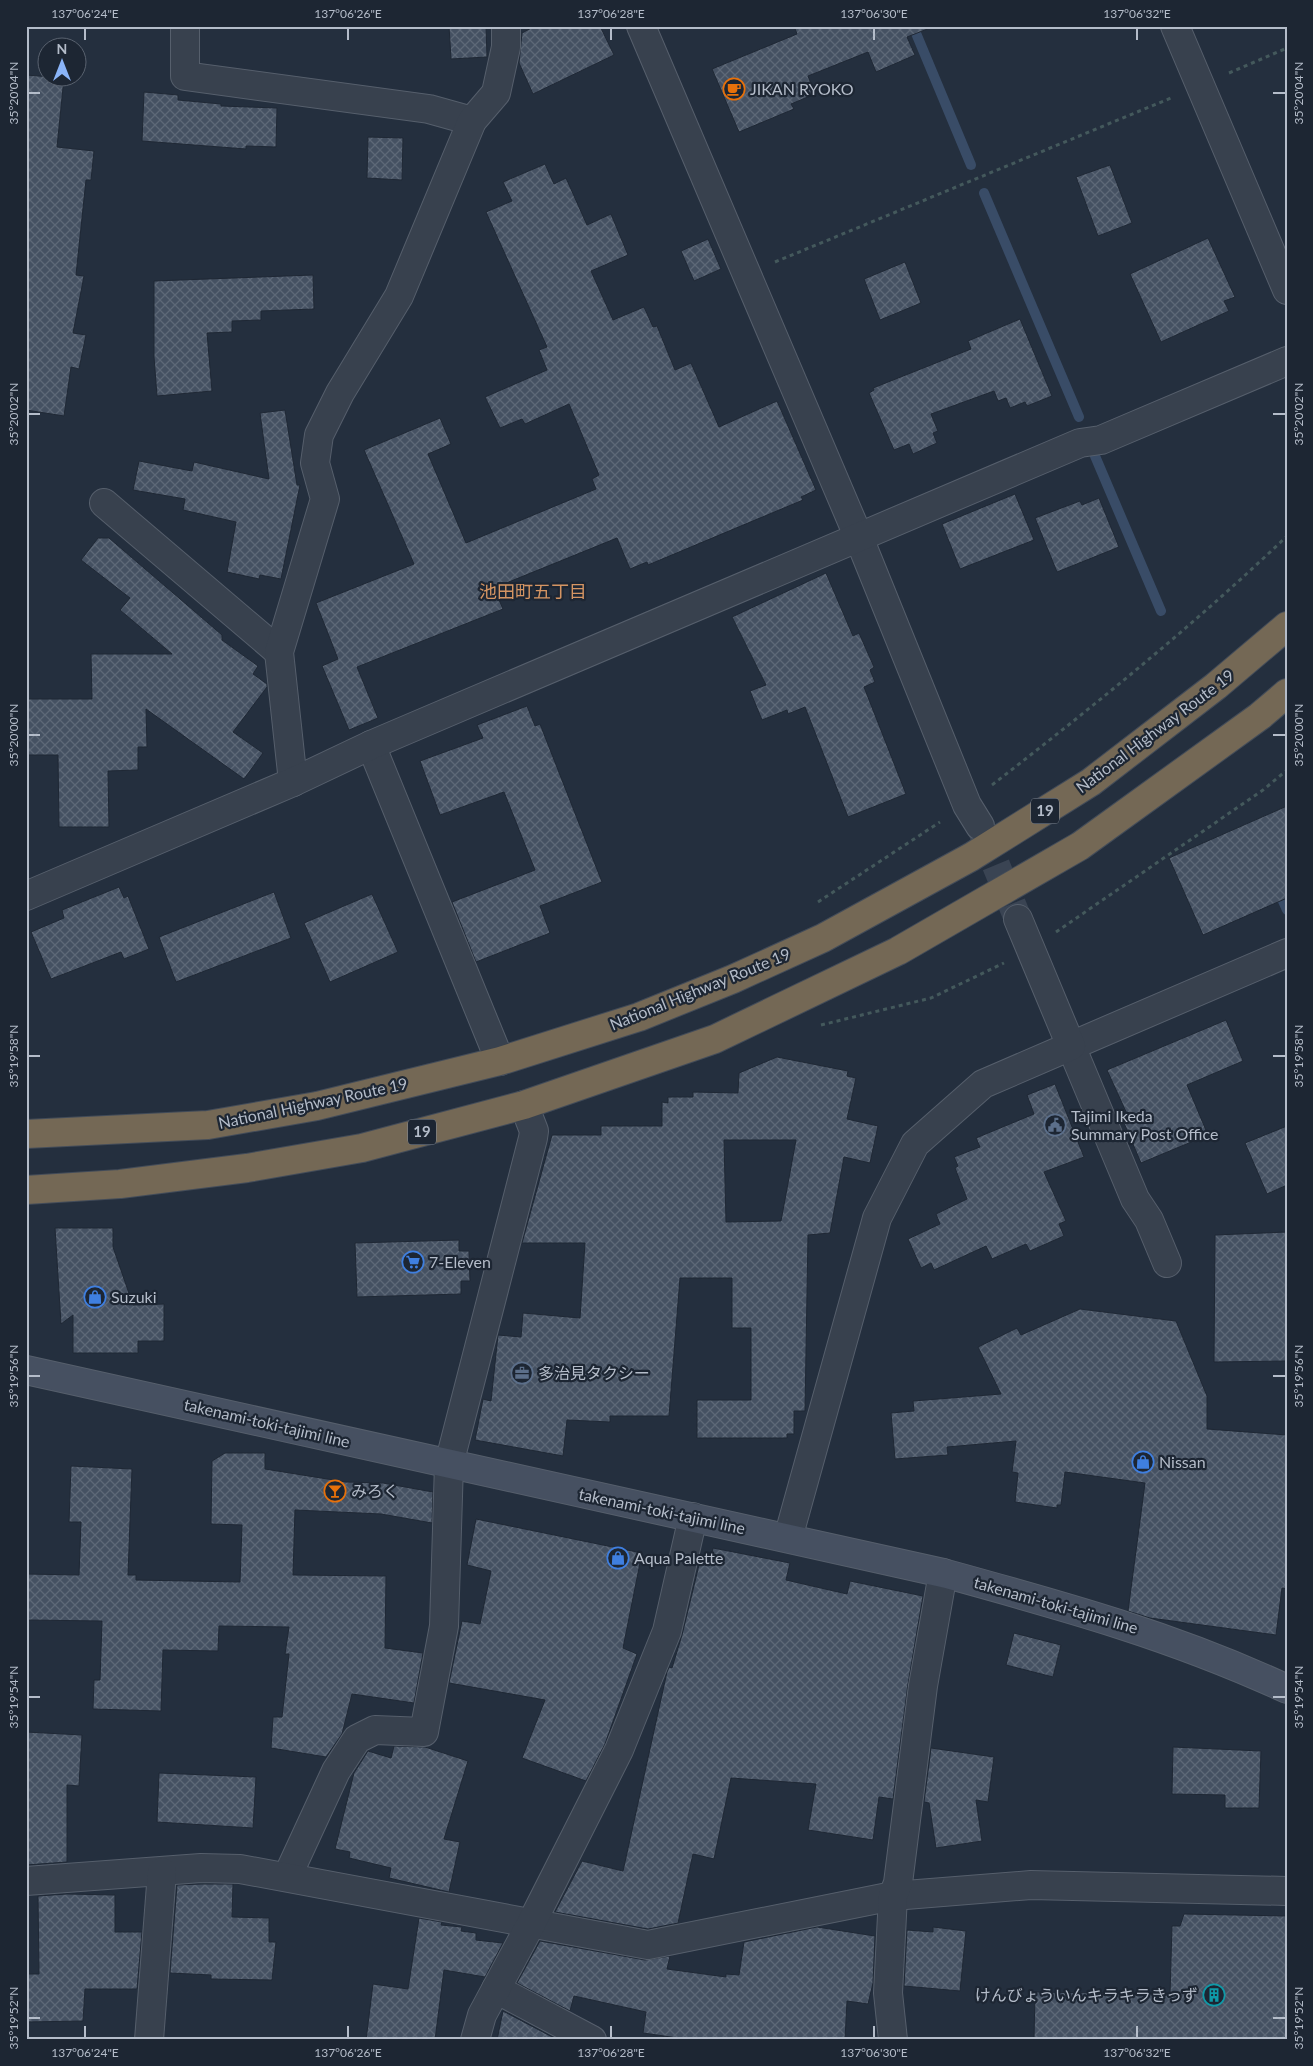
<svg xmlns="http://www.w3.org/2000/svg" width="1313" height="2066" font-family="Lato,'Noto Sans JP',sans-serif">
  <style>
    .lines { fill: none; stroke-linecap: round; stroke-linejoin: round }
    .stream { stroke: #394c67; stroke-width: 10 }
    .building { fill: url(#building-cross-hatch); stroke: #1f2835; fill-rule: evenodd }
    .street-tunnel { stroke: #3a4453; stroke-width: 28; stroke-dasharray: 28 14; stroke-linecap: butt }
    .street-casing { stroke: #565f6c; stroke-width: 30 }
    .secondary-casing { stroke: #565f6c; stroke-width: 30 }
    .highway-casing { stroke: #434c59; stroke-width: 30 }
    .path { stroke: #44595c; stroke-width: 3; stroke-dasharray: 4 4; stroke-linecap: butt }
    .street { stroke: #38414e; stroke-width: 28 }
    .secondary { stroke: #465061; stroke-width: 28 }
    .highway { stroke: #746855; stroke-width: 28 }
    .ticks { fill: none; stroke: #b4bcc9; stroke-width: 2 }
    .labels { text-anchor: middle; stroke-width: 4.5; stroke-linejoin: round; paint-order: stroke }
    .shield { fill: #1d2633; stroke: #878f9c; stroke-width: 1 }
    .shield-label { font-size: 15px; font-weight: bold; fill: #b4bcc9 }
    .poi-label { font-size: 16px; fill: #b4bcc9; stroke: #1d2633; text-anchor: start }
    .street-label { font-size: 16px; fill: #b4bcc9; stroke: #1d2633 }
    .neighbourhood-label { font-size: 18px; fill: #d59563; stroke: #1d2633 }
    .neatline { fill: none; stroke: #b4bcc9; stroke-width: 2 }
    .ticks-label { font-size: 12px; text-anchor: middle; fill: #b4bcc9 }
  </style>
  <defs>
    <pattern id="building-cross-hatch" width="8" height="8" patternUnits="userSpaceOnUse" patternTransform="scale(1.25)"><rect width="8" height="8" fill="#455162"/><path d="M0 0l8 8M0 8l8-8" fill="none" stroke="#5d6877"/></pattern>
  </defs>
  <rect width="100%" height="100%" fill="#242f3e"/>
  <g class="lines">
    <g class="stream">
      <path d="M913,26L971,165"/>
      <path d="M984,193L1079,417"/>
      <path d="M1095,456L1161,611"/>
      <path d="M1277,888L1287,910"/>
    </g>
  </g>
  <g class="building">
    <path d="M449,26H486L487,57L451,59Z"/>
    <path d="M535,26H600L614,55L533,94L519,63L522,33Z"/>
    <path d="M794,26H929L930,28L907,37L915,55L876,72L868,52L808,76L815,94L791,104L794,109L739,132L712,69L797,34Z"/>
    <path d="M26,75L64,78L57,147L94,151L91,180H86L76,275L84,276L73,333L86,335L79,369L71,367L64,416L26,410Z"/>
    <path d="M144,92L178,95V100L221,104V106L277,108L276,147L246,146V149L142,141Z"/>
    <path d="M368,137L403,138L402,180L367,178Z"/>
    <path d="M545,164L554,184L566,178L587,225L611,214L628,255L591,271L613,320L644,307L653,327L657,326L675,370L691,363L719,427L777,401L816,490L801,497L803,500L648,565L647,562L630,569L617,538L494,588L503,609L357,667L378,718L349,730L322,666L338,659L316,603L414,564L364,450L440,418L451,444L428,454L466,543L596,489L592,479L599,475L569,404L525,424L522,419L500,428L485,397L547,370L539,350L547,347L486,212L512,201L503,182Z"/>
    <path d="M1110,165L1132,223L1098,236L1076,177Z"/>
    <path d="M1208,238L1235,297L1224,301L1229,311L1161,342L1130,274Z"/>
    <path d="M708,239L721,269L694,281L681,251Z"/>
    <path d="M905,262L921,303L880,320L864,279Z"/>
    <path d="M313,275L314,309L261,311V320L232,321V332L207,333L212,391L157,396L154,357V281Z"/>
    <path d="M1020,319L1052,396L1027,406L1025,402L1010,408L1006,398L998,401L994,391L931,414L938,431L933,433L937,443L913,454L909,444L894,450L869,393L874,390L873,388L971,349L968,341Z"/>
    <path d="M285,410L297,485H300L281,579L260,575L259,579L227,572L236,522L183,510L185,499L133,490L139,461L192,471L194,462L269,479L260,413Z"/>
    <path d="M1015,494L1034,540L960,569L942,524Z"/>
    <path d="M1099,498L1119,547L1057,572L1035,518L1080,501L1082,505Z"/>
    <path d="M98,538H109L222,635V640L258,666L253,674L267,684V687L233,732L263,753L244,779L146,709L147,747H138V770L108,771L109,827H59L58,755H26V699H92L91,654H172L120,610L130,598L81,560Z"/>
    <path d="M826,573L853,636L859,633L874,667L870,670L875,682L864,687L906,794L848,817L805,707L788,714L787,710L762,720L750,691L766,685L732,617Z"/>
    <path d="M527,706L535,726L540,724L602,882L540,906L550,933L476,962L452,902L535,870L504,792L440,815L420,761L483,738L477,725Z"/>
    <path d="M1287,806V898L1203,935L1169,858Z"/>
    <path d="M119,887L124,898L128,896L149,949L124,959L121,952L51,979L31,932L64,918L62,910Z"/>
    <path d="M274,892L291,938L176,982L159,937Z"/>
    <path d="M372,894L398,952L330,982L304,923Z"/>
    <path d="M1226,1020L1243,1061L1187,1085L1208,1135L1141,1163L1121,1116L1127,1114L1107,1070Z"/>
    <path d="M777,1057L848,1071L847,1076L856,1078L847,1119L878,1126L870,1163L844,1157L830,1233L808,1235L805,1411H794V1434H787V1438H697V1400H751V1328H732V1278H680L669,1416H610V1422L567,1420L563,1456L475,1440L483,1399L491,1401L498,1335L521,1337L523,1313L580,1318L585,1243H522L552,1135H601V1126H662V1102L668,1103V1097H693V1092L738,1093L739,1073ZM724,1140H796L781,1221L726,1222Z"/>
    <path d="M1055,1084L1084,1157L1044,1172L1066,1221L1059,1224L1064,1236L1030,1251L1026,1244L992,1259L986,1246L934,1270L931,1263L921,1268L908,1239L940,1224L936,1214L967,1199L955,1168L958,1166L954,1157L980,1147L976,1138L1034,1114L1027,1095Z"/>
    <path d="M1287,1126V1185L1267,1194L1245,1143Z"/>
    <path d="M55,1228H113V1247L133,1305L164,1304V1341H138V1353H73V1315L61,1324Z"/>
    <path d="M1287,1232V1361L1214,1362L1215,1235Z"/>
    <path d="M459,1240V1251H469L470,1281H461V1294L357,1297L355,1243Z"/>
    <path d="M1080,1309L1176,1321L1207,1396V1429L1287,1435V1589L1282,1588L1276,1635L1150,1618L1128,1611L1145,1483L1065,1472L1061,1505H1057V1508L1015,1502L1018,1473L1012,1472L1016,1441L947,1447L948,1455L895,1459L891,1413L914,1411L913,1401L1001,1394L978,1347L1017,1328L1021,1335Z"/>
    <path d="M225,1453H265V1469L346,1482L383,1483L433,1492L432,1523L381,1514L295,1510L293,1575L386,1576L385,1648L423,1653L414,1703L352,1694L342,1734L326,1757L271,1748L273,1717H282L289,1654H285L289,1627L219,1626L218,1651L163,1650L161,1711L93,1709L94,1680H100L102,1621L26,1620V1574L79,1575L81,1522H69L71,1466L132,1469L128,1575H136V1580L240,1582L242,1525L211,1524L212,1461Z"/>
    <path d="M476,1519L642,1553L623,1648L637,1654L605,1744L586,1781L522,1758L545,1700L449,1683L462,1621L480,1624L491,1571L467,1565Z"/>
    <path d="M713,1548L790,1563L786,1580L847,1594L850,1581L923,1596L908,1684L893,1799L879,1797L873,1840L808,1830L816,1784L731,1778L714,1859L693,1854L678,1923L648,1929L555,1912L582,1861L623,1871L667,1672L669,1667L672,1668L682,1635L699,1565H709Z"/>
    <path d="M1014,1633L1061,1645L1053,1677L1006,1665Z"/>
    <path d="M26,1732L82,1735L79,1786L67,1785V1862L26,1865Z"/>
    <path d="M394,1746L425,1747L468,1761L444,1839L460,1842L449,1892L389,1878L391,1868L349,1858L350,1852L335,1849L354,1773L368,1751L391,1758Z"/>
    <path d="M1173,1747L1261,1751L1259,1808H1225V1795L1172,1794Z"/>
    <path d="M931,1748L994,1757L988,1802L976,1800L982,1841L936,1848L929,1803L924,1802Z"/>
    <path d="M159,1773L256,1777L253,1828L157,1822Z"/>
    <path d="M201,1884H233L232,1917L269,1918V1942H276L272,1980L211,1979V1975L170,1973L177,1885Z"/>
    <path d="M67,1894L115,1895V1932H142L137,1989H85L83,2021L26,2022V1974H39L38,1896Z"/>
    <path d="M1184,1914L1287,1916V2040H1034L1035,1992L1170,1994L1172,1926H1180Z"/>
    <path d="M419,1918L442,1922L441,1925L462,1927L461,1931L476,1933V1940L503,1943L485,1977L444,1970L435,2040H366L373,1984L408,1989Z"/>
    <path d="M817,1927L875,1936L873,1983L868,2004L847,2001L845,2040H692L643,2033L646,2012L574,1996L570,2011L517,1983L540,1941L645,1960L670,1956L667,1969L726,1977V1974L739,1975L744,1942Z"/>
    <path d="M933,1927L966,1931L960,1991L904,1986L907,1930L933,1932Z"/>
    <path d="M503,2011L558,2040H497Z"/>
  </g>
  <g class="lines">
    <path class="street-tunnel" d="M980,826L1018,919"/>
    <g class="street-casing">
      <g id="street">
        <path d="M185,26V76L429,109L472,121"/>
        <path d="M641,26L859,538L967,805L980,826"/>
        <path d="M1175,26L1287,290"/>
        <path d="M104,503L279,652"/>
        <path d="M371,745L500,1061"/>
        <path d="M293,782L279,652L325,499L315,463L319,435L340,393L399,296L472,121L496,93L506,47V26"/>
        <path d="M26,896L293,782L371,745L1080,443L1101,440L1287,361"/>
        <path d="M1167,1263L1149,1220L1135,1199L1071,1046L1287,953"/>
        <path d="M788,1538L877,1218L915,1144L983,1084L1071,1046L1018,919"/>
        <path d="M287,1877L336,1771L357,1739L375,1730L424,1732L444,1626L449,1464L533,1138L534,1131L524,1105"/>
        <path d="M26,1881L201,1868L240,1869L648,1945L893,1896L1031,1885L1287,1891"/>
        <path d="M496,1989L592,2040"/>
        <path d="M149,2040L162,1872"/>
        <path d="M475,2040L482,2015L532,1922L619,1750L667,1631L693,1517"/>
        <path d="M893,2040L888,1993L893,1896L898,1883L923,1686L943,1573"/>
      </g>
    </g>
    <g class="secondary-casing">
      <path id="secondary" d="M26,1370L943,1573C1063,1606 1173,1636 1287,1689"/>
    </g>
    <g class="highway-casing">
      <g id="highway">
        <path d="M26,1134L208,1125L317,1106L500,1061L639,1017L733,979L823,938L971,857L1091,782L1216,686L1287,626"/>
        <path d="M26,1190L120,1184L247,1168L362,1148L524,1105L715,1039L898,951L1080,846L1260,716L1287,693"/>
      </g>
    </g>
    <g class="path">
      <path d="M1229,73L1287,48"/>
      <path d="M775,262L1171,98"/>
      <path d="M992,785C1094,706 1194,625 1287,536"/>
      <path d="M818,902L940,822"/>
      <path d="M1056,932L1263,790L1287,770"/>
      <path d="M821,1025L931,998L1004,963"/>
    </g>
    <use href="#street" class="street"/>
    <use href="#secondary" class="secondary"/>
    <use href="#highway" class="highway"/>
  </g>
  <path class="ticks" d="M85,28V40M348,28V40M611,28V40M874,28V40M1137,28V40M28,93H40M1273,93H1286M28,414H40M1273,414H1286M28,735H40M1273,735H1286M28,1056H40M1273,1056H1286M28,1376H40M1273,1376H1286M28,1697H40M1273,1697H1286M28,2018H40M1273,2018H1286M85,2026V2038M348,2026V2038M611,2026V2038M874,2026V2038M1137,2026V2038"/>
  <defs>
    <g id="cafe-ring" transform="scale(1.125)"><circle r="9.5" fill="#1d2633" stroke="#e8710a" stroke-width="1.5"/><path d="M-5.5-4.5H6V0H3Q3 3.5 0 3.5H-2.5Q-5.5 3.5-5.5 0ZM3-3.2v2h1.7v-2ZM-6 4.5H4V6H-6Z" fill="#e8710a"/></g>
    <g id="civic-ring" transform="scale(1.125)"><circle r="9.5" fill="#1d2633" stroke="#5c6f8a" stroke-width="1.5"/><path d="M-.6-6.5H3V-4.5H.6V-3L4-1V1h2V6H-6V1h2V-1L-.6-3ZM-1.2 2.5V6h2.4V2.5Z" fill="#5c6f8a"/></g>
    <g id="supermarket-ring" transform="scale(1.125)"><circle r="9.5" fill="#1d2633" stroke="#3f7fe0" stroke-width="1.5"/><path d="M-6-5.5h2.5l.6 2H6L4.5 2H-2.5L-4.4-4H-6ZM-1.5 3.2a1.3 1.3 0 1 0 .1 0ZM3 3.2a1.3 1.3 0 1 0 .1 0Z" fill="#3f7fe0"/></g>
    <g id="shop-ring" transform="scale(1.125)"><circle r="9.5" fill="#1d2633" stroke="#3f7fe0" stroke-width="1.5"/><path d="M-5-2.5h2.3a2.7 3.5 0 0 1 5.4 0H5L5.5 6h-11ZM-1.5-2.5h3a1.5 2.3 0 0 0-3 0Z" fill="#3f7fe0"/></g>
    <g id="office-ring" transform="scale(1.125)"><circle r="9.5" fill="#1d2633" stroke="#5c6f8a" stroke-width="1.5"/><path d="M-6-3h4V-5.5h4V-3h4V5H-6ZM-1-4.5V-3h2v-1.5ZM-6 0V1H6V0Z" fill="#5c6f8a"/></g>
    <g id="bar-ring" transform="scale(1.125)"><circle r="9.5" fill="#1d2633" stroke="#e8710a" stroke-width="1.5"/><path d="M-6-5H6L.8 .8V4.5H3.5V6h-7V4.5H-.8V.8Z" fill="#e8710a"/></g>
    <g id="building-ring" transform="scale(1.125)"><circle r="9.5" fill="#1d2633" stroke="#0f9aa8" stroke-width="1.5"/><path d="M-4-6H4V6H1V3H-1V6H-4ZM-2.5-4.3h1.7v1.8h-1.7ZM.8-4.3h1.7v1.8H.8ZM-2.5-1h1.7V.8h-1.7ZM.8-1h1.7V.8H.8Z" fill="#0f9aa8"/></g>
  </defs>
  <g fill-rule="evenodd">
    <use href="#cafe-ring" x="734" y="89"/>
    <use href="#civic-ring" x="1055" y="1125"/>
    <use href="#supermarket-ring" x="413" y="1262"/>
    <use href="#shop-ring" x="95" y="1297"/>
    <use href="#office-ring" x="522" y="1373"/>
    <use href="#shop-ring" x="1143" y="1462"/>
    <use href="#bar-ring" x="335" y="1491"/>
    <use href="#shop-ring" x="618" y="1558"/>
    <use href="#building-ring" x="1214" y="1995"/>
  </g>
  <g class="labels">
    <g class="shield">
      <rect x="1031" y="798.5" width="28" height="25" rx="4"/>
      <rect x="408" y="1119.5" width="28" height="25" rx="4"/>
    </g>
    <g class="shield-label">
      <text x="1045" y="816">19</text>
      <text x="422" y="1137">19</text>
    </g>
    <g class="poi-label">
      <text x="750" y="95">JIKAN RYOKO</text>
      <text x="1071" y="1122">Tajimi Ikeda<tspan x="1071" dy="18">Summary Post Office</tspan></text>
      <text x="429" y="1268">7-Eleven</text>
      <text x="111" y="1303">Suzuki</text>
      <text x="538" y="1379">多治見タクシー</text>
      <text x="1159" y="1468">Nissan</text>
      <text x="351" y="1497">みろく</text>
      <text x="634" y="1564">Aqua Palette</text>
      <text x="1198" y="2001" text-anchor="end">けんびょういんキラキラきっず</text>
    </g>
    <g class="street-label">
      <text transform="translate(1155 731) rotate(-37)" y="6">National Highway Route 19</text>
      <text transform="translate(700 989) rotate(-22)" y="6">National Highway Route 19</text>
      <text transform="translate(313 1103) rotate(-12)" y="6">National Highway Route 19</text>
      <text transform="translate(267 1423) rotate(13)" y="6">takenami-toki-tajimi line</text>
      <text transform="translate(662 1511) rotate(12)" y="6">takenami-toki-tajimi line</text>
      <text transform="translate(1056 1605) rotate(16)" y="6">takenami-toki-tajimi line</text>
    </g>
    <g class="neighbourhood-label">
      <text x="533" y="598">池田町五丁目</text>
    </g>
  </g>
  <rect width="1313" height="2066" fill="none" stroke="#1d2633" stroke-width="55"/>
  <g transform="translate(62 62)"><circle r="24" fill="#1d2633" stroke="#59626f"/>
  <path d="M0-4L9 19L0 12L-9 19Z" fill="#8ab4f8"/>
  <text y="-8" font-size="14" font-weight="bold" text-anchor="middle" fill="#b4bcc9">N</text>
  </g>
  <rect x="28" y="28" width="1258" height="2010" class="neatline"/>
  <g class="ticks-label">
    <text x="85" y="18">137°06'24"E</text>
    <text x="348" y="18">137°06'26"E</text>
    <text x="611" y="18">137°06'28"E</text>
    <text x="874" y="18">137°06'30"E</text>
    <text x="1137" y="18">137°06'32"E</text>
    <text transform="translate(14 93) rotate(-90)" y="4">35°20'04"N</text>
    <text transform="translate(1299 93) rotate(-90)" y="4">35°20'04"N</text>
    <text transform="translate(14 414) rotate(-90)" y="4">35°20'02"N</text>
    <text transform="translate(1299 414) rotate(-90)" y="4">35°20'02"N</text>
    <text transform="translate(14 735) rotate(-90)" y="4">35°20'00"N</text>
    <text transform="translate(1299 735) rotate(-90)" y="4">35°20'00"N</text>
    <text transform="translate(14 1056) rotate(-90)" y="4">35°19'58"N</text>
    <text transform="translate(1299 1056) rotate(-90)" y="4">35°19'58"N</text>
    <text transform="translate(14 1376) rotate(-90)" y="4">35°19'56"N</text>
    <text transform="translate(1299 1376) rotate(-90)" y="4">35°19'56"N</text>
    <text transform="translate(14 1697) rotate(-90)" y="4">35°19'54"N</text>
    <text transform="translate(1299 1697) rotate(-90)" y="4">35°19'54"N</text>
    <text transform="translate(14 2018) rotate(-90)" y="4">35°19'52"N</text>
    <text transform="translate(1299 2018) rotate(-90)" y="4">35°19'52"N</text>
    <text x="85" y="2057">137°06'24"E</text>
    <text x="348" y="2057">137°06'26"E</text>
    <text x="611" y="2057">137°06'28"E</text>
    <text x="874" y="2057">137°06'30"E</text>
    <text x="1137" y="2057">137°06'32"E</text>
  </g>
</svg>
